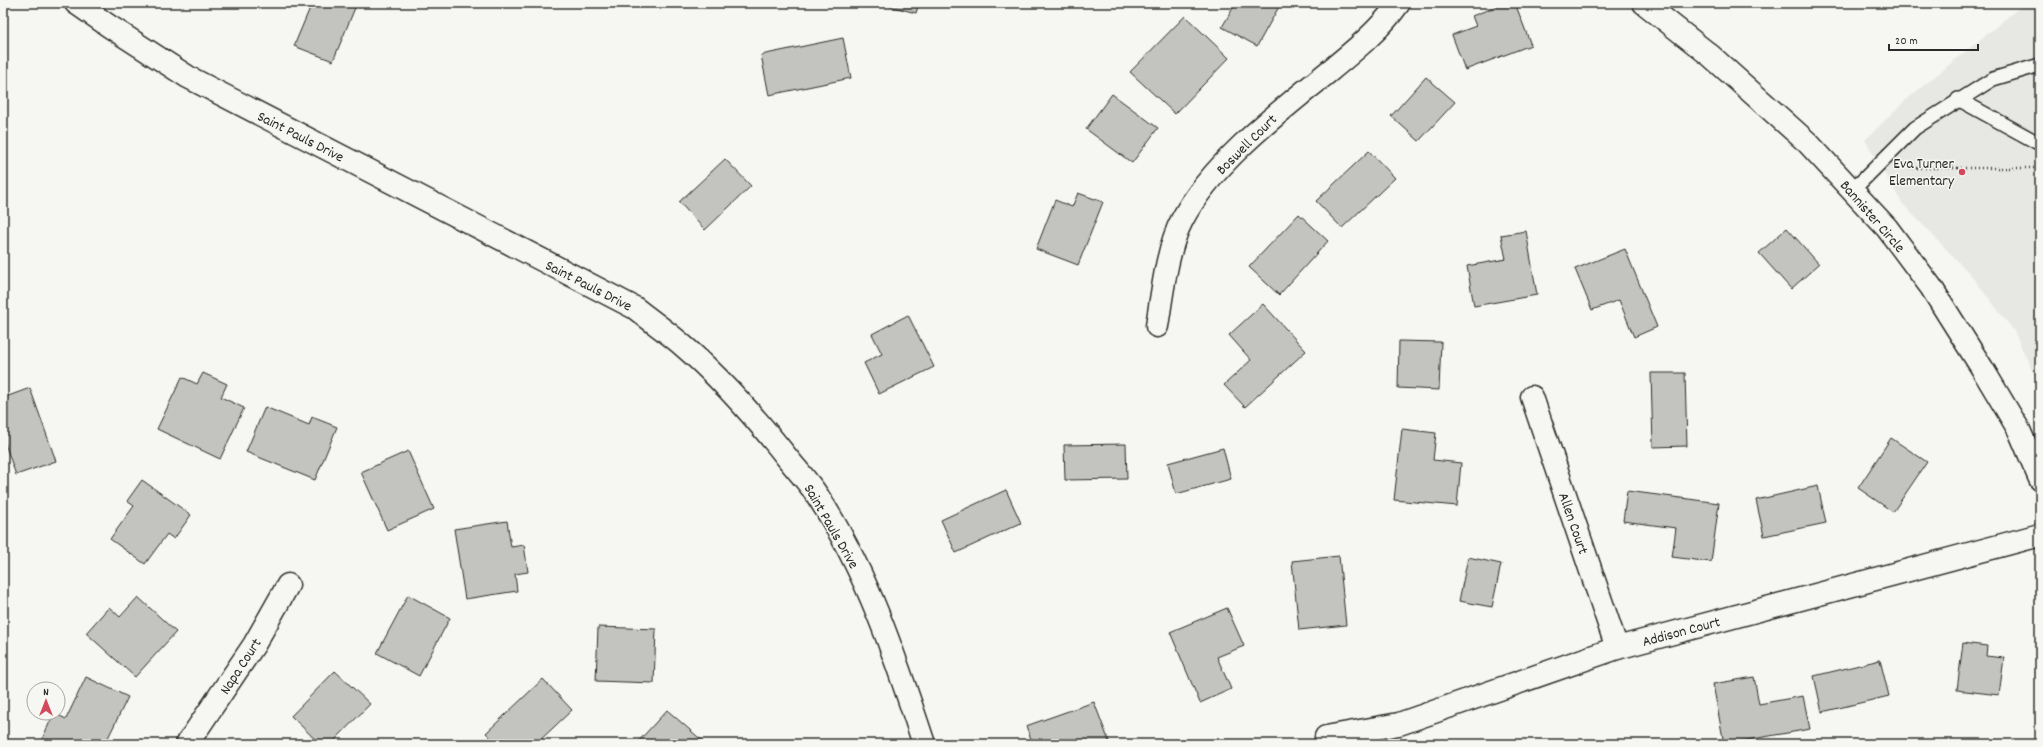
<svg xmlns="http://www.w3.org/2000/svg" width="2043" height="747" font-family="Dekko,sans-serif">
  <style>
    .built { fill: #e7e7e3 }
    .building { fill: #c3c3c0; stroke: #2b2b2b }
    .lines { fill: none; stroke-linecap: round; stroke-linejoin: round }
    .service-casing { stroke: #2b2b2b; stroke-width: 16 }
    .minor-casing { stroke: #2b2b2b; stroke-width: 25 }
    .tertiary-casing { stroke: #2b2b2b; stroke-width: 25 }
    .path { stroke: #2b2b2b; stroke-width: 2.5; stroke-dasharray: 1 3; stroke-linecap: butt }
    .service { stroke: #f6f6f2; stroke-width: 13 }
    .minor { stroke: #f6f6f2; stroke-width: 22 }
    .tertiary { stroke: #f6f6f2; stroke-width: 22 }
    .poi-dot { fill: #d1495b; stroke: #f6f6f2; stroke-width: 1.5 }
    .labels { text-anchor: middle; stroke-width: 3; stroke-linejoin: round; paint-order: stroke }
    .street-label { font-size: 15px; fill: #2b2b2b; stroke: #f6f6f2 }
    .poi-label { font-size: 15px; fill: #2b2b2b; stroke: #f6f6f2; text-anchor: end }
  </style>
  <rect width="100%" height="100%" fill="#f6f6f2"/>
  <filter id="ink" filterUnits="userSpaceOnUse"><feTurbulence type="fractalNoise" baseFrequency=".025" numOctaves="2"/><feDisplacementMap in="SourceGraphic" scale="8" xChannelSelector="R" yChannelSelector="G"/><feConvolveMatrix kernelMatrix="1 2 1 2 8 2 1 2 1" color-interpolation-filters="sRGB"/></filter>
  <g filter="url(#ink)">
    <path class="built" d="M2025,3H2040V388L2014,331L1970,274L1902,203L1865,140L1906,100Z"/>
    <g class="building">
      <path d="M312,3H357L333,61L294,46Z"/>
      <path d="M878,3H919L916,13Z"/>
      <path d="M1236,3H1281L1257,46L1222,27Z"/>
      <path d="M1505,3H1515L1531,45L1465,70L1452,35L1476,26L1472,16Z"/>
      <path d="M1185,16L1229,58L1175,114L1130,72Z"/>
      <path d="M843,38L851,78L769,95L761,55Z"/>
      <path d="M1426,77L1455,102L1419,141L1391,116Z"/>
      <path d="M1112,94L1158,128L1132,163L1086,129Z"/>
      <path d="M1369,151L1395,178L1342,228L1316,201Z"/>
      <path d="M725,159L751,186L705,230L679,202Z"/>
      <path d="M1078,193L1103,202L1078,265L1036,249L1055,200L1072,207Z"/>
      <path d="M1299,214L1328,241L1279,295L1249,267Z"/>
      <path d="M1787,228L1819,264L1791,289L1759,253Z"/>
      <path d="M1526,231L1537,295L1474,306L1467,266L1506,259L1501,235Z"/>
      <path d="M1625,249L1657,327L1634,337L1619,300L1592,310L1575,269Z"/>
      <path d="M1263,304L1306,351L1245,407L1224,385L1251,360L1229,335Z"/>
      <path d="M908,315L934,367L879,394L864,363L882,354L872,334Z"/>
      <path d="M1399,341L1441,342L1439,390L1398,388Z"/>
      <path d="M203,373L227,384L221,397L244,408L220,459L157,429L182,377L197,384Z"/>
      <path d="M1651,373H1685L1687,446L1653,447Z"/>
      <path d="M30,388L56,461L16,475L3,438V398Z"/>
      <path d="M265,407L309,425L312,417L337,427L315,480L246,452Z"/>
      <path d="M1402,429L1436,433L1433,460L1461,463L1457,506L1394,500Z"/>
      <path d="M1891,438L1927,462L1893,512L1858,488Z"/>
      <path d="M1126,444L1127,479L1065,480L1064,445Z"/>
      <path d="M1223,448L1231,479L1176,494L1168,463Z"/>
      <path d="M408,451L434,509L387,530L361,472Z"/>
      <path d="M142,480L191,515L174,539L167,534L145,564L110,539L134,506L127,501Z"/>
      <path d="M1818,486L1826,523L1764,536L1756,500Z"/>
      <path d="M1006,490L1021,523L956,553L941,520Z"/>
      <path d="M1627,491L1719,503L1711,562L1672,557L1676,528L1623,521Z"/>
      <path d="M3,510H6L5,567H3Z"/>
      <path d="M507,521L511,547L524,545L528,572L515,574L517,591L465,599L454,529Z"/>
      <path d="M1339,556L1346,625L1299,630L1292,561Z"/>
      <path d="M1468,557L1501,564L1492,607L1459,601Z"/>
      <path d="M408,595L450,618L419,676L377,653Z"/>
      <path d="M138,597L176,632L135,677L86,633L109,607L120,617Z"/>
      <path d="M1227,608L1244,646L1217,657L1231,689L1200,703L1170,632Z"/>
      <path d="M598,627L656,629L654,683L596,681Z"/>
      <path d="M1963,643L1987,646L1986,656L2004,658L1999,695L1957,690Z"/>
      <path d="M1880,660L1889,696L1822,712L1814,676Z"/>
      <path d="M335,671L370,704L331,744H320L291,716Z"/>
      <path d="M86,677L128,697L105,744H52L42,739L54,713L66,719Z"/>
      <path d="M1754,677L1759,704L1803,696L1810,729L1724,744L1713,684Z"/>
      <path d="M543,679L572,710L536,744H497L486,733Z"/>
      <path d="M1094,702L1110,744H1033L1026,726Z"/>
      <path d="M667,710L706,744H636Z"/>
    </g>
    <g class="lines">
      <g class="service-casing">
        <g id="service">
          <path d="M1958,99L2040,144"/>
          <path d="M1852,191L1915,128L1993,79L2040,65"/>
        </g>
      </g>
      <g class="minor-casing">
        <g id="minor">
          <path d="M1644,3L1711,56L1808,143L1887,228L1931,287L1982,368L2019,430L2040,479"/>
          <path d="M1157,326C1162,295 1167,248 1182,220C1209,168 1270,119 1316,82C1345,58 1377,34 1399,3"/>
          <path d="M1532,397L1617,648"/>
          <path d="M1326,737L1399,724L1617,648L2040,535"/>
          <path d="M187,744L254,645L288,585"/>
        </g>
      </g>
      <g class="tertiary-casing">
        <path id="tertiary" d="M76,3L109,26L188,77L635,308C650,320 666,331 680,343C721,378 756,418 789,460C798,471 809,483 817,495C867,571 896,659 924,744"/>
      </g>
      <path class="path" d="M1909,168H2040"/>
      <use href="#service" class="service"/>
      <use href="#minor" class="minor"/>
      <use href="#tertiary" class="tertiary"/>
    </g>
  </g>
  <circle class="poi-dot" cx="1962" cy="172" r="4"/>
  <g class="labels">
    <g class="street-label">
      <text transform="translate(301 136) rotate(27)" y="5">Saint Pauls Drive</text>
      <text transform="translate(1246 144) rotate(-45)" y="5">Boswell Court</text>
      <text transform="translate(1873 216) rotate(49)" y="5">Bannister Circle</text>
      <text transform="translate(589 285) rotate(27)" y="5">Saint Pauls Drive</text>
      <text transform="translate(1574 523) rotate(71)" y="5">Allen Court</text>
      <text transform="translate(832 526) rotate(60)" y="5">Saint Pauls Drive</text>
      <text transform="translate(1681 631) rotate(-15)" y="5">Addison Court</text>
      <text transform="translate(240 666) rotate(-57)" y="5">Napa Court</text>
    </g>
    <g class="poi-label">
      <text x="1954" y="168">Eva Turner<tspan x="1954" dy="17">Elementary</tspan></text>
    </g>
  </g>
  <rect width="2043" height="747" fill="none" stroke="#f6f6f2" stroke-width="16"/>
  <rect x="8" y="8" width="2027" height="731" fill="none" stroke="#2b2b2b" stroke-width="1.5" filter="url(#ink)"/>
  <g transform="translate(46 701)"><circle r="19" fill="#f6f6f2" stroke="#a5a5a2"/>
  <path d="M0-3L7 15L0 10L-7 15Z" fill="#d1495b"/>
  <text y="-6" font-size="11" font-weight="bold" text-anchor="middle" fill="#2b2b2b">N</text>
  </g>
  <path d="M1889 44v6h89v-6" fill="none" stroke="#2b2b2b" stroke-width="2"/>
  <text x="1895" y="44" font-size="12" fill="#2b2b2b" stroke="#f6f6f2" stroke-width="3" paint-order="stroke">20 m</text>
</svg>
